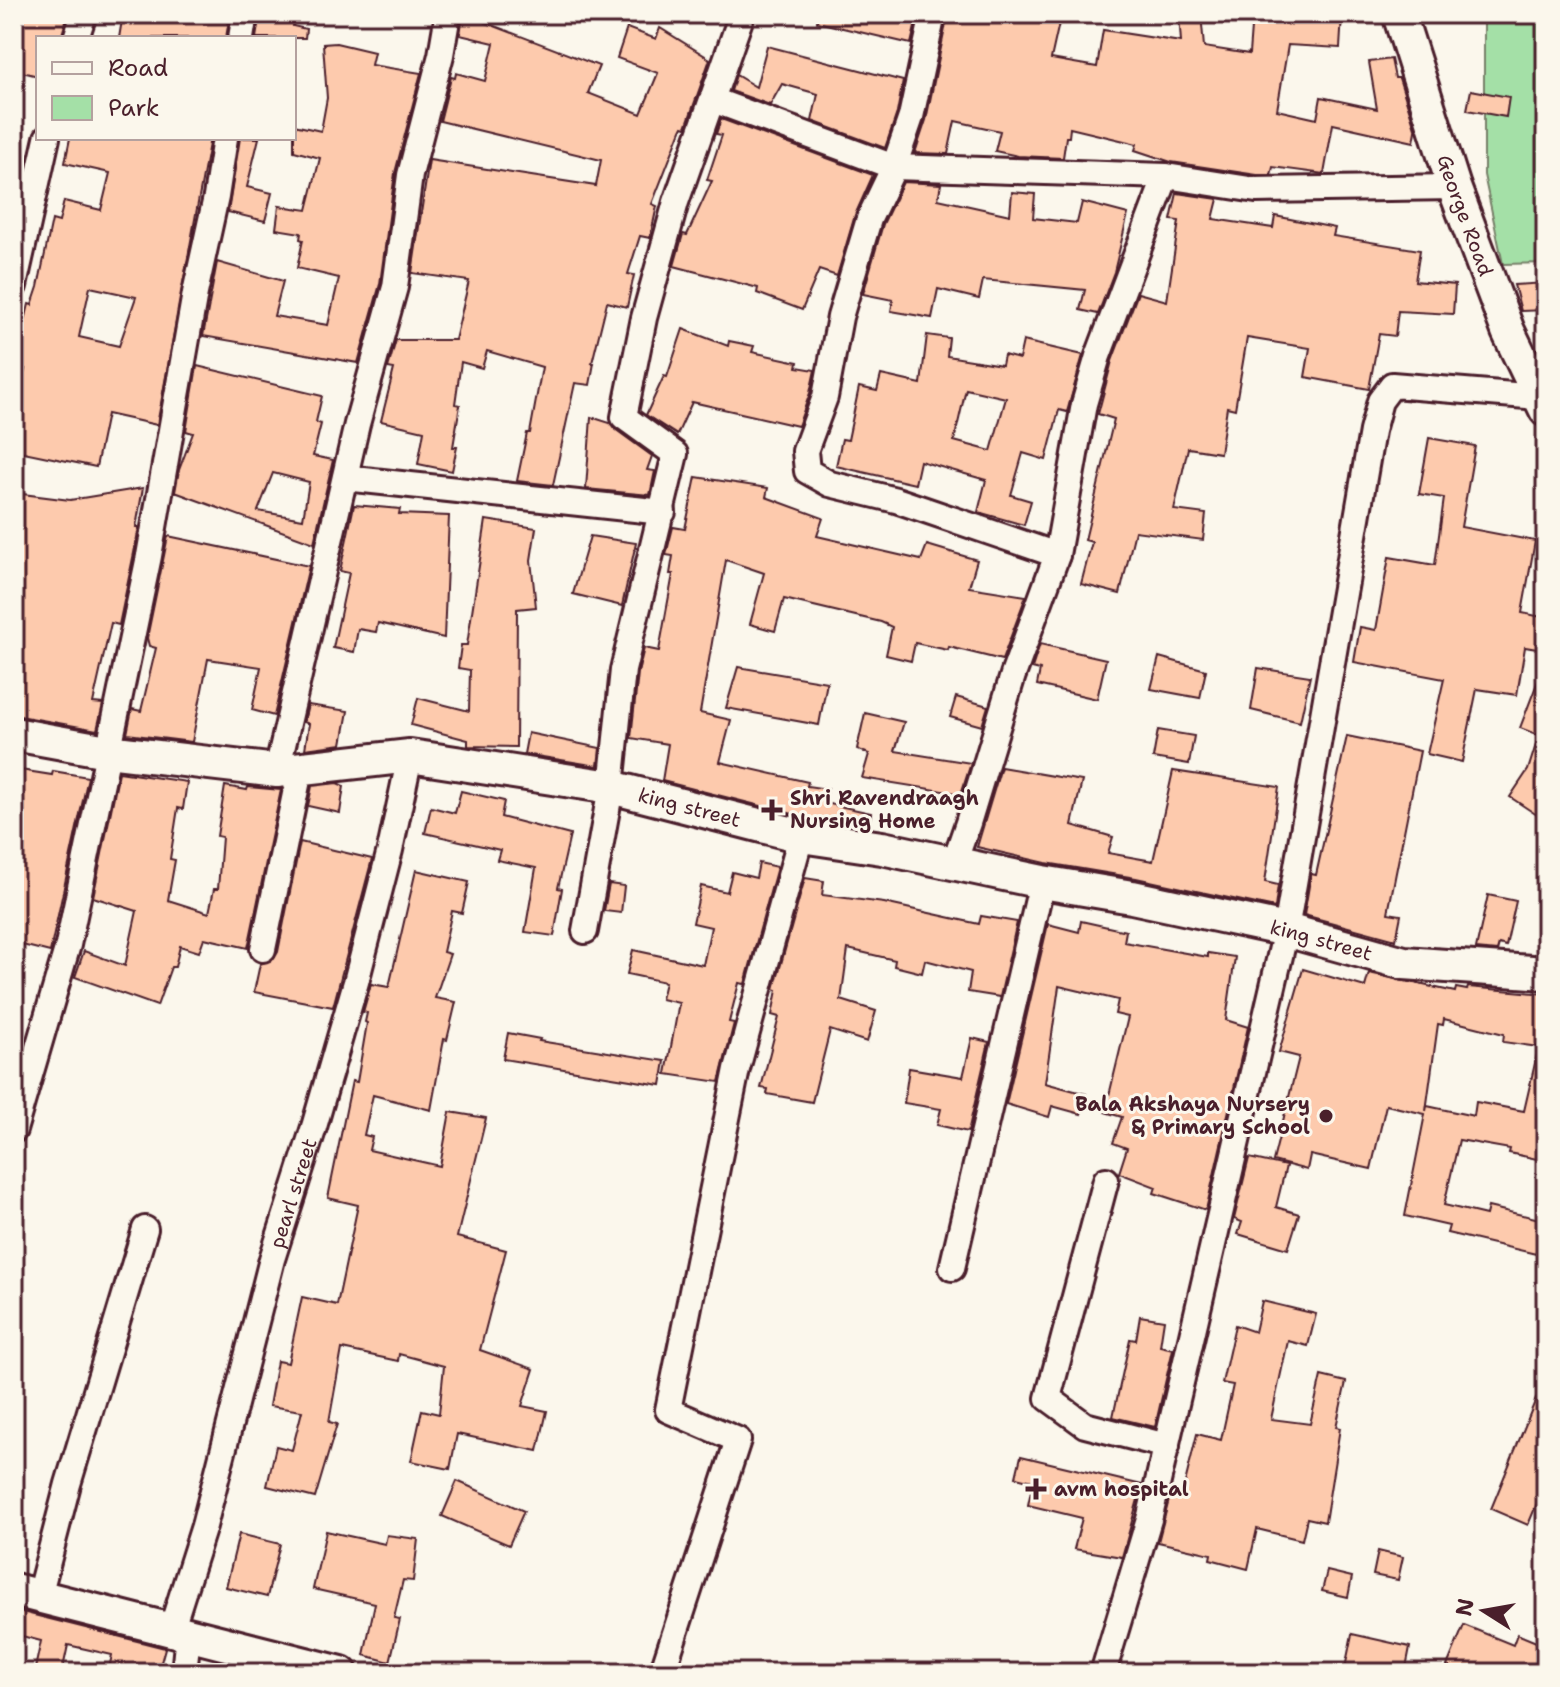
<svg xmlns="http://www.w3.org/2000/svg" width="1560" height="1687" font-family="'Shantell Sans',sans-serif">
  <style>
    .green { fill: #a4e0a7; stroke: #778069; stroke-width: 2 }
    .building { fill: #fdcaad; stroke: #4a1f2b; stroke-width: 2; fill-rule: evenodd }
    .lines { fill: none; stroke-linecap: round; stroke-linejoin: round }
    .street-casing { stroke: #4a1f2b; stroke-width: 30 }
    .secondary-casing { stroke: #4a1f2b; stroke-width: 38 }
    .street { stroke: #fbf7ec; stroke-width: 24 }
    .secondary { stroke: #fbf7ec; stroke-width: 32 }
    .poi-dot { fill: #4a1f2b; stroke: #fbf7ec; stroke-width: 3 }
    .labels { text-anchor: middle; stroke-width: 6; stroke-linejoin: round; paint-order: stroke }
    .street-label { font-size: 20px; fill: #4a1f2b; stroke: #fbf7ec }
    .poi-label { font-size: 20px; font-weight: bold; fill: #4a1f2b; stroke: #fbf7ec; text-anchor: start }
  </style>
  <rect width="100%" height="100%" fill="#fbf7ec"/>
  <filter id="ink" filterUnits="userSpaceOnUse"><feTurbulence type="fractalNoise" baseFrequency=".0125" numOctaves="2"/><feDisplacementMap in="SourceGraphic" scale="16" xChannelSelector="R" yChannelSelector="G"/><feConvolveMatrix kernelMatrix="1 2 1 2 8 2 1 2 1" color-interpolation-filters="sRGB"/></filter>
  <g filter="url(#ink)">
    <path class="green" d="M1484,14H1546V263L1503,264L1484,175Z"/>
    <g class="building">
      <path d="M14,14H68L61,38H38V76L14,70Z"/>
      <path d="M123,14H230L226,38H119Z"/>
      <path d="M267,14H295L293,26L306,29L305,38H256L259,19L266,20Z"/>
      <path d="M463,14L599,66L588,93L641,114L658,73L617,58L627,28L656,39L660,28L710,59L686,127L683,126L681,130L652,204L657,206L650,238L640,236L628,274L634,275L627,307L607,302L592,363H594L590,385L575,383L553,485L517,481L527,433H530L542,367L487,351L482,368L461,362L455,404L460,405L453,447H457L452,471L418,464L424,431L381,421L394,369L388,368L396,340H455L469,281L412,273L429,160L596,186L601,160L440,121L451,77L455,78L456,73L485,81L494,43L460,35Z"/>
      <path d="M818,14H918L911,44L817,22Z"/>
      <path d="M948,14L992,21L994,14H1061L1051,59L1097,67L1103,30L1181,42L1179,14H1201L1204,47L1249,54L1252,14L1342,15L1340,48L1288,45L1277,110L1317,119L1321,97L1377,109L1369,62L1391,59L1395,78H1399L1416,131L1414,142L1333,124L1324,174L1273,167L1271,175H1257L1171,162L1135,150L1137,144L1070,128L1069,137H1066L1063,158L1018,156L995,151L1000,131L955,121L948,154L915,153L926,120Z"/>
      <path d="M336,43L374,52L371,65L421,73L395,173L380,284L358,363L203,336L217,262L283,281L274,316L328,325L339,278L297,268L303,240L300,239L301,233L276,229L279,206L307,210L320,158L294,151V125L321,131L327,98L323,44Z"/>
      <path d="M767,46L903,81L897,113L885,148L812,121L818,94L782,84L770,105L731,91L736,75L756,87Z"/>
      <path d="M1471,90L1509,97L1506,117L1467,110Z"/>
      <path d="M721,119L873,175L855,215L837,276L819,270L802,310L757,293L758,288L674,266L683,234L687,235L712,181L707,180L722,135L716,134Z"/>
      <path d="M70,138H210L157,425L107,414L96,467L14,450V418L25,369L14,367L29,304L32,305L38,287L52,220L59,222L64,201L101,210L110,173L65,163ZM90,287L136,297L119,346L79,337Z"/>
      <path d="M240,138H259L247,187L272,193L265,221L228,212Z"/>
      <path d="M903,182L941,184L938,199L1010,215L1012,192L1035,194L1033,218L1077,223L1082,202L1128,214L1114,272L1098,314L1080,310L1085,290L983,280L979,299L938,289L932,318L891,311L893,300L863,294L883,224Z"/>
      <path d="M1177,193L1218,199L1213,219L1273,228L1275,216L1335,228L1333,236L1420,250L1415,281L1455,285L1453,314L1398,311L1395,336L1379,334L1369,389L1305,377L1310,348L1247,338L1235,409L1227,407L1220,453L1188,448L1174,510L1206,514L1203,540L1135,531L1120,594L1081,584L1092,542L1085,540L1114,419L1098,414L1112,361L1138,293L1167,301L1179,221L1171,220Z"/>
      <path d="M1546,283V310L1521,311L1514,285Z"/>
      <path d="M683,329L728,346L729,341L754,346L752,352L798,362L797,367L815,370L810,393L798,426L692,402L677,435L646,415L664,376L667,377Z"/>
      <path d="M927,335L949,338L947,356L1002,365L1004,355L1019,359L1023,341L1083,355L1067,412L1059,410L1046,460L1023,453L1011,495L1031,501L1024,525L978,512L986,480L920,461L915,484L836,466L842,439L848,440L859,387L877,391L881,375L921,384ZM966,389L1006,398L991,451L954,441Z"/>
      <path d="M197,366L322,396L316,422L321,424L313,456L333,460L314,543L175,492L179,470L193,433L186,431ZM273,473L309,482L303,519L258,511Z"/>
      <path d="M591,417L610,423L615,429L652,456L647,470L655,471L650,495L586,489Z"/>
      <path d="M1429,438L1475,446L1461,527L1535,541L1522,613L1542,617L1537,649L1525,647L1517,695L1477,689L1462,762L1427,754L1444,679L1354,662L1360,627L1376,630L1389,557L1435,565L1444,498L1419,494Z"/>
      <path d="M696,477L768,488L766,497L823,518L817,536L921,560L927,545L977,560L969,587L1026,596L1002,660L949,647L948,650L915,643L911,661L886,655L892,627L881,622L784,599L775,631L750,624L764,573L726,560L700,713L731,720L720,762L808,782L807,786L828,789L825,803L871,813L869,827L805,817L662,781L668,744L631,738L638,673L644,648L659,651L673,574H670L673,556L666,555L673,527L685,529Z"/>
      <path d="M143,488L136,527H139L134,553L119,625L111,623L93,703L103,704L97,730L14,715V493L70,500Z"/>
      <path d="M354,505L400,509L399,514L449,516L444,638L378,623L376,632L358,629L354,652L333,648L349,573L340,571Z"/>
      <path d="M486,520L536,528L531,560L536,607L517,609L516,747L468,746V740L411,725L418,698L469,711L470,670L458,668L461,645H467Z"/>
      <path d="M168,536L309,566L274,716L252,710L261,667L208,659L192,742L127,734L132,709L141,711L156,648L149,646L147,638Z"/>
      <path d="M590,536L636,543L622,606L573,594Z"/>
      <path d="M1040,644L1106,659L1097,699L1037,685L1040,670L1032,668Z"/>
      <path d="M1159,657L1206,670L1200,698L1151,689Z"/>
      <path d="M1544,665L1546,666V821L1510,797L1528,770L1539,735L1520,728Z"/>
      <path d="M738,667L827,682L819,725L726,708Z"/>
      <path d="M1258,668L1310,676L1300,722L1251,710Z"/>
      <path d="M956,697L988,706L982,726L950,717Z"/>
      <path d="M308,705L348,711L342,744L305,749L309,724L304,722Z"/>
      <path d="M865,713L904,722L895,751L971,763L961,794L862,778L869,754L857,749Z"/>
      <path d="M1158,730L1194,736L1189,764L1153,758Z"/>
      <path d="M528,733L600,748L598,766L524,754Z"/>
      <path d="M1347,736L1420,751L1388,913L1401,915L1396,940L1304,915L1311,874L1316,875Z"/>
      <path d="M1001,767L1082,781L1072,825L1113,837L1108,853L1153,861L1173,771L1279,787L1265,882L1278,885L1275,908L1136,878L1046,863L977,847Z"/>
      <path d="M14,769L52,775L53,771L88,777L50,952L14,943Z"/>
      <path d="M119,772L187,782L183,809L178,808L170,859L175,860L168,900L209,913L214,889H218L222,837L217,836L225,786L247,790L248,787L281,790L248,948L204,938L199,952L180,946L175,967H171L157,1006L75,977L84,951L125,966L137,911L93,897Z"/>
      <path d="M337,783L344,786L340,813L308,806L312,786Z"/>
      <path d="M461,791L504,801L501,817L570,835L558,888L562,889L554,936L525,932L536,868L497,860L500,850L425,833L431,807L455,813Z"/>
      <path d="M300,842L372,859L333,1007L254,992L260,964L274,959L278,952Z"/>
      <path d="M759,863L777,867L745,984L739,983L729,1022L734,1023L719,1082L666,1074L679,1003L661,999L665,982L627,974L633,950L703,965L711,927L693,923L701,886L727,892L732,872L756,878Z"/>
      <path d="M416,870L469,882L462,913L452,911L443,952L450,954L435,998L456,1002L447,1040L444,1039L431,1110L373,1095L364,1135L372,1137L369,1150L440,1166L450,1112L486,1118L457,1237L506,1250L480,1350L534,1369L522,1406L547,1411L538,1451L457,1434L450,1469L411,1461L422,1410L439,1414L444,1366L399,1354L398,1361L342,1349L329,1422L337,1424L315,1498L267,1486L276,1446L292,1450L302,1411L269,1406L277,1361L288,1363L302,1297L337,1305L358,1205L328,1198L352,1081L357,1082L367,1023L365,1022L367,1013L363,1012L371,984L389,987Z"/>
      <path d="M805,878L824,881L822,895L884,903L979,924L981,916L1017,922L1000,997L968,992L971,972L925,960L922,973L894,966L895,960L848,949L841,1000L876,1011L867,1042L830,1030L812,1102L767,1094L768,1089L761,1088L779,1017L772,1015L777,990L774,989Z"/>
      <path d="M609,884L624,886L621,913L604,911Z"/>
      <path d="M1488,895L1516,901L1506,946L1499,944L1497,951L1476,949Z"/>
      <path d="M1081,921L1126,931L1124,942L1208,957V953L1235,957L1226,1020L1248,1027L1206,1210L1154,1193L1156,1187L1119,1173L1127,1148L1113,1143L1122,1117L1105,1112L1128,1017L1115,1014L1118,1000L1059,986L1045,1083L1086,1094L1081,1114L1052,1106L1049,1117L1006,1104L1048,924L1079,932Z"/>
      <path d="M1303,969L1365,987L1369,973L1455,992L1456,988L1467,990L1468,987L1546,994V1048L1503,1042L1504,1034L1444,1019L1443,1025L1438,1024L1426,1111L1427,1106L1474,1116L1476,1102L1524,1111L1538,1050L1546,1051V1161L1509,1153L1510,1149L1459,1140L1444,1205L1486,1215L1488,1207L1544,1220L1536,1254L1447,1233L1449,1226L1405,1216L1425,1114L1386,1105L1371,1169L1310,1155L1307,1170L1273,1161L1299,1057L1279,1052Z"/>
      <path d="M508,1033L540,1039L539,1041L665,1061L661,1085L503,1059Z"/>
      <path d="M972,1038L989,1042L968,1132L937,1125L941,1109L904,1103L909,1068L963,1077Z"/>
      <path d="M1249,1158L1286,1166L1276,1207L1299,1214L1288,1249L1238,1234L1242,1222L1234,1219Z"/>
      <path d="M1262,1301L1316,1314L1308,1346L1288,1341L1271,1419L1310,1424L1321,1376L1346,1382L1336,1427L1340,1428L1325,1522L1307,1518L1302,1540L1257,1529L1248,1569L1210,1559L1211,1554L1158,1542L1171,1492L1182,1495L1197,1434L1221,1440L1233,1385L1222,1383L1235,1325L1255,1332Z"/>
      <path d="M1140,1316L1164,1320L1160,1346L1173,1349L1155,1427L1113,1417L1130,1339L1136,1340Z"/>
      <path d="M1545,1377L1546,1482L1528,1525L1491,1509Z"/>
      <path d="M1021,1456L1142,1485L1122,1557L1074,1549L1082,1518L1028,1505L1033,1481L1016,1477Z"/>
      <path d="M457,1481L524,1511L509,1545L442,1516Z"/>
      <path d="M326,1531L385,1544L387,1535L418,1539L413,1581L403,1580L394,1618L400,1619L390,1662L364,1655L375,1603L313,1589Z"/>
      <path d="M239,1534L280,1544L267,1597L226,1587Z"/>
      <path d="M1378,1551L1403,1557L1398,1580L1373,1575Z"/>
      <path d="M1327,1571L1352,1577L1348,1597L1322,1591Z"/>
      <path d="M14,1610L165,1648L158,1673H108L112,1655L68,1645L62,1673H34L41,1641L14,1634Z"/>
      <path d="M1464,1625L1513,1645L1517,1634L1546,1646V1673H1463L1447,1666Z"/>
      <path d="M1352,1634L1410,1647L1405,1673H1344Z"/>
    </g>
    <g class="lines">
      <g class="street-casing">
        <g id="street">
          <path d="M933,14L911,117L894,167L869,219L840,317L825,397L805,451L807,471L830,484L896,500L1057,555L1013,675L968,823L954,863"/>
          <path d="M76,38L84,14"/>
          <path d="M241,38L245,14"/>
          <path d="M713,100L894,167L1166,176L1256,190L1454,187"/>
          <path d="M14,286L47,138"/>
          <path d="M345,478L663,512"/>
          <path d="M1057,555L1084,404L1098,356L1166,176"/>
          <path d="M277,771L357,424L395,287L410,175L441,55L448,14"/>
          <path d="M585,931L611,787L623,670L675,454L624,417L644,318L676,202L742,14"/>
          <path d="M263,949L300,770"/>
          <path d="M14,1130L68,945L149,556L195,293L216,197L225,138"/>
          <path d="M1106,1180L1048,1398L1085,1425L1167,1446"/>
          <path d="M952,1268L1042,882"/>
          <path d="M39,1596L68,1484L145,1229"/>
          <path id="s1" d="M171,1630L204,1526L272,1259L314,1127L356,982L390,850L410,756"/>
          <path d="M184,1673L188,1634"/>
          <path d="M662,1673L738,1440L668,1410L737,1069L801,836"/>
          <path d="M1103,1673L1150,1516L1286,930L1372,431L1380,401L1392,385L1538,397"/>
        </g>
      </g>
      <g class="secondary-casing">
        <g id="secondary">
          <path id="s2" d="M1399,14L1454,187L1508,331L1546,410"/>
          <path id="s3" d="M14,734L107,751L277,771L410,756L611,787L801,836L882,848L1042,882L1132,897L1286,930L1404,963L1546,973"/>
          <path d="M14,1590L341,1673"/>
        </g>
      </g>
      <use href="#street" class="street"/>
      <use href="#secondary" class="secondary"/>
    </g>
  </g>
  <g class="poi-dot">
    <path d="M768 798h8v8h8v8h-8v8h-8v-8h-8v-8h8z"/>
    <circle cx="1326" cy="1116" r="8"/>
    <path d="M1032 1477h8v8h8v8h-8v8h-8v-8h-8v-8h8z"/>
  </g>
  <g class="labels">
    <g class="street-label">
      <text dy="7" stroke="none"><textPath href="#s2" startOffset="212">George Road</textPath></text>
      <text dy="7" stroke="none"><textPath href="#s3" startOffset="684">king street</textPath></text>
      <text dy="7" stroke="none"><textPath href="#s3" startOffset="1330">king street</textPath></text>
      <text dy="7" stroke="none"><textPath href="#s1" startOffset="454">pearl street</textPath></text>
    </g>
    <g class="poi-label">
      <text x="790" y="805">Shri Ravendraagh<tspan x="790" dy="23">Nursing Home</tspan></text>
      <text x="1310" y="1111" text-anchor="end">Bala Akshaya Nursery<tspan x="1310" dy="23">&amp; Primary School</tspan></text>
      <text x="1054" y="1496">avm hospital</text>
    </g>
  </g>
  <rect width="1560" height="1687" fill="none" stroke="#fbf7ec" stroke-width="48"/>
  <rect x="24" y="24" width="1512" height="1639" fill="none" stroke="#4a1f2b" stroke-width="3" filter="url(#ink)"/>
  <rect x="36" y="36" width="260" height="104" fill="#fbf7ec" stroke="#b4a19f" stroke-width="2"/>
  <rect x="52" y="62" width="40" height="12" fill="#fbf7ec" stroke="#b4a19f" stroke-width="2"/>
  <text x="108" y="76" font-size="24" fill="#4a1f2b">Road</text>
  <rect x="52" y="96" width="40" height="24" fill="#a4e0a7" stroke="#b4a19f" stroke-width="2"/>
  <text x="108" y="116" font-size="24" fill="#4a1f2b">Park</text>
  <g transform="translate(1484 1611) rotate(281)" stroke="#fbf7ec" stroke-width="6" paint-order="stroke">
  <path d="M0-6L14 30L0 20L-14 30Z" fill="#4a1f2b"/>
  <text y="-12" font-size="22" font-weight="bold" text-anchor="middle" fill="#4a1f2b">N</text>
  </g>
</svg>
